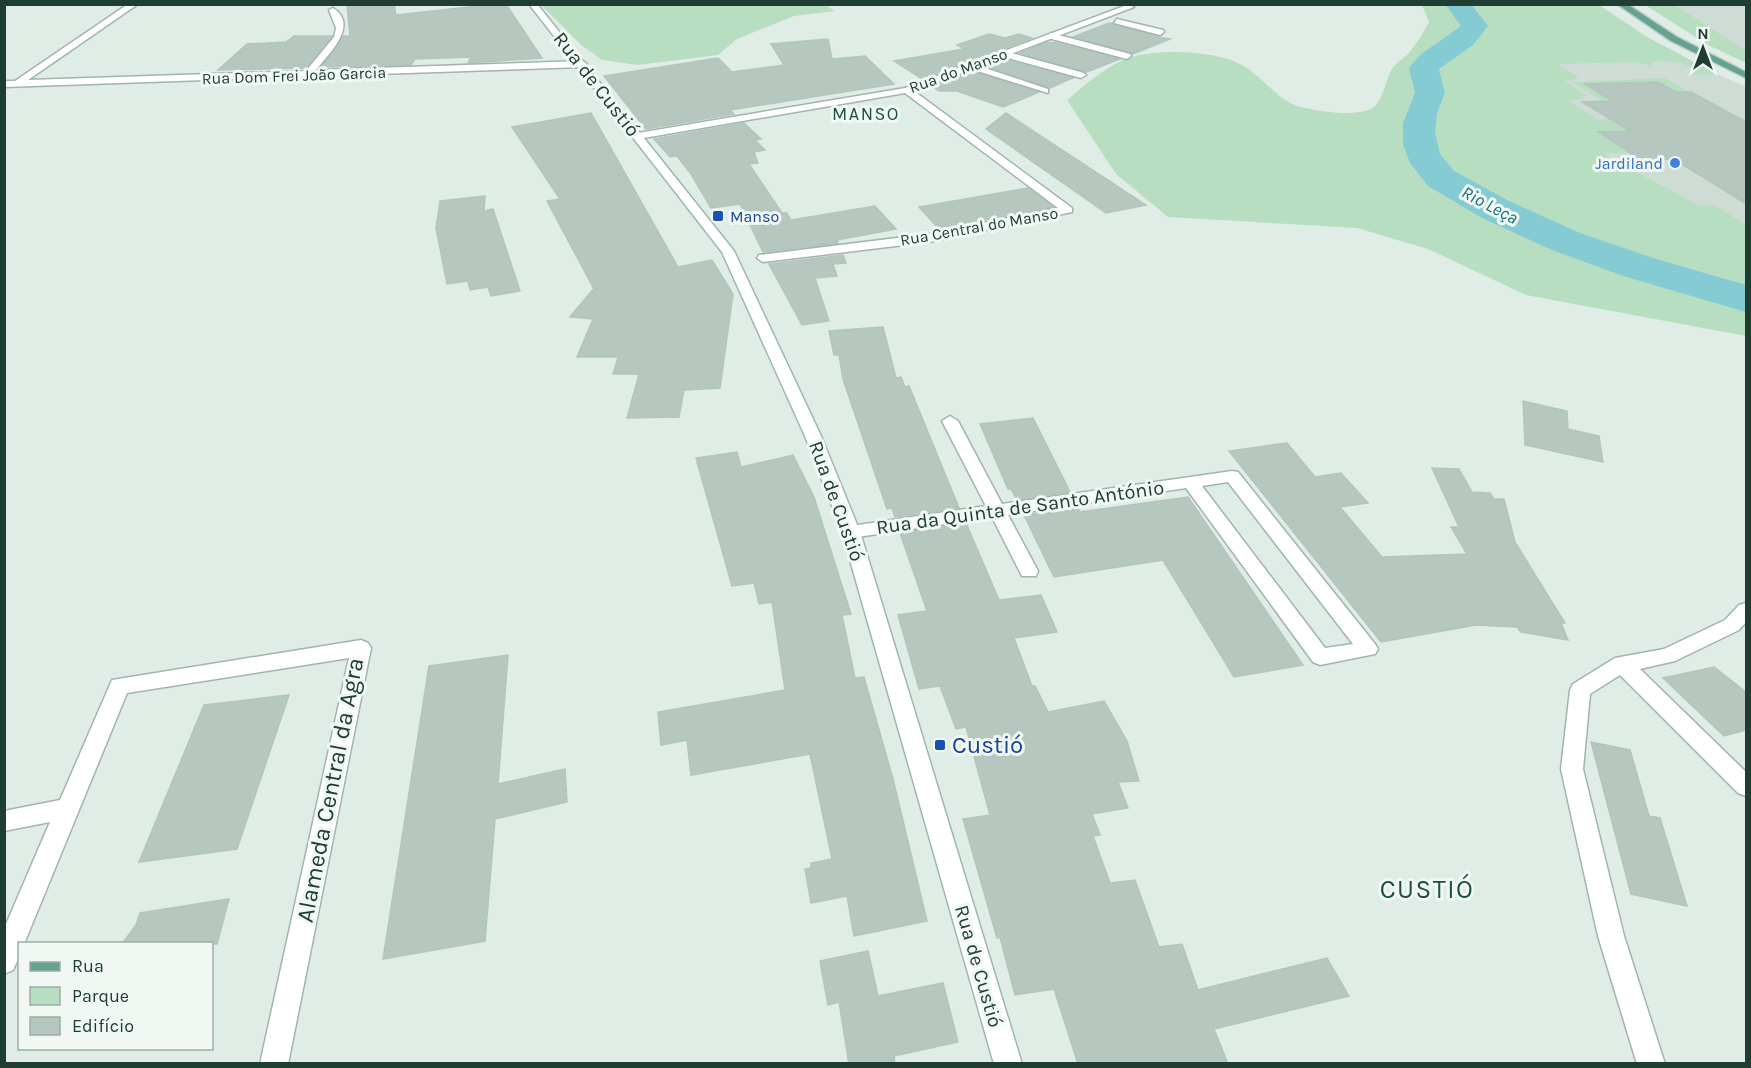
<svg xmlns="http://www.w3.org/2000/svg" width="1751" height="1068" font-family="Karla,sans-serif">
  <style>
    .built { fill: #cedcd5 }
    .green { fill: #b8dec1 }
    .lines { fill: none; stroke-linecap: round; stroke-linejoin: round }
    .river { fill: #85cbd4; fill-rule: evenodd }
    .building { fill: #b5c7bf; stroke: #b2c6bd; stroke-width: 1.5 }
    .pedestrian-casing { stroke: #a3b4ad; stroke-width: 3 }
    .minor-casing { stroke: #a3b4ad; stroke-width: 3 }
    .secondary-casing { stroke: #9eb8ae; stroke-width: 3 }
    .primary-casing { stroke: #c1c9c6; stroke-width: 3 }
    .pedestrian { fill: #fff; fill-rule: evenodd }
    .minor { fill: #fff; fill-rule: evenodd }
    .secondary { fill: #fff; fill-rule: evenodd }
    .primary { fill: #63a491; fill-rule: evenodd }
    .shop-dot { fill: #3f7fe0; stroke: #f1f8f4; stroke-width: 2 }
    .transit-dot { fill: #1a4fb4; stroke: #f1f8f4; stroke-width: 2 }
    .labels { text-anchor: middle; stroke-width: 6; stroke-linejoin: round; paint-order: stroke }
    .far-street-label { font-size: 16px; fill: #203d34; stroke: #f1f8f4 }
    .far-shop-label { font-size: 16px; fill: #366cbe; stroke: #f1f8f4; text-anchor: end }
    .far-transit-label { font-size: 16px; fill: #164399; stroke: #f1f8f4; text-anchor: start }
    .far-neighbourhood-label { font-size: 18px; letter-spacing: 1.5px; fill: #1b5041; stroke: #f1f8f4 }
    .far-water-label { font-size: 18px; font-style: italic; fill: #176f7c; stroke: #f1f8f4 }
    .street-label { font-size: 20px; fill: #203d34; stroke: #f1f8f4 }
    .near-transit-label { font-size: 24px; fill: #164399; stroke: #f1f8f4; text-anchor: start }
    .near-street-label { font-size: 24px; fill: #203d34; stroke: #f1f8f4 }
    .near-neighbourhood-label { font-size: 26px; letter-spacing: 1.5px; fill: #1b5041; stroke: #f1f8f4 }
  </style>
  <rect width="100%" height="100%" fill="#e0ece6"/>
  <g class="built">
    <path d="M1656,5H1746V58Z"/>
    <path d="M1688,61L1746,87V239L1568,143L1525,62Z"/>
  </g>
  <g class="green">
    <path d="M824,4L835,11L794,16L737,39L718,55L638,65L602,60L581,45L541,5Z"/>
    <path d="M1422,5H1599L1649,38L1717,74L1693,75L1697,71C1686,62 1666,60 1652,62L1650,66L1638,62L1557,64L1579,78L1565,81L1587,96H1581L1584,99L1567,100L1598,120L1611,119L1630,131L1599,132L1629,152L1603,154L1700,206L1715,205L1746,225V336L1526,295L1428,249L1357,228L1168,217L1116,174L1067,100C1084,86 1103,69 1123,60C1151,48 1213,50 1240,64C1260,74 1277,99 1295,105C1311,111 1362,119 1375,106C1385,95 1385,80 1392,69C1396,63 1404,58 1409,53C1417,43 1423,33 1429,22Z"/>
    <path d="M1645,5H1675L1746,51V63L1710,46Z"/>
    <path d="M1664,78L1691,92L1586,84L1612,101H1602L1572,82Z"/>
  </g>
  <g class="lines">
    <path class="river" d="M1445,4H1471L1488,26L1473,45L1439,69L1445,93L1437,113L1435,133L1440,154L1454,171L1511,202L1580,233L1653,258L1746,285V312L1623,276L1552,250L1484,219L1428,186L1410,163L1403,144V123L1415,93L1409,68L1420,55L1461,26Z"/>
  </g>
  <g class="building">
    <path d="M364,4H394L396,15L469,7L468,4H506L542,58L468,63L471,57L415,59L411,65L321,67L343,36H350L347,6Z"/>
    <path d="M1109,23L1159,37L1170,39L1133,54L1073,37Z"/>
    <path d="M989,34L1005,38L1019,34L1032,38L922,79L894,61L964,49L957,45Z"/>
    <path d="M294,36H332L306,68L218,70L247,44L286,42Z"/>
    <path d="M828,39L832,59L865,56L894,84L730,110L734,114L646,129L604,76L718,58L732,72L784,65L771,44Z"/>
    <path d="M1047,42L1057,43L1120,59L1087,72L1020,53Z"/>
    <path d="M1004,59L1073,78L1050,88L986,66Z"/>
    <path d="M971,71L1039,92L1003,107L957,91H939L932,86Z"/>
    <path d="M1658,82L1676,92H1691L1746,122V204L1674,159L1641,160L1598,132L1630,131L1582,102L1612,101L1585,84Z"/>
    <path d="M591,113L678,267L712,260L733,294L720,388L684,390L679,417L627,418L639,374H613L618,357H577L593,319L570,317L596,286L593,287L547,201L560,199L512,127Z"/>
    <path d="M1006,113L1146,205L1106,213L986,129Z"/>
    <path d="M744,123L761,139L755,140L765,150L754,152L758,163L749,164L782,213H787L791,220L875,206L896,229L837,240L838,243L763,252L740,204L711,208L691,174L677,156L670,157L654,139Z"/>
    <path d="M1028,188L1053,207L939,229L919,207Z"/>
    <path d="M485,196L484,211L493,209L520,291L491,296L488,287L470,290L468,281L447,284L436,228L440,201Z"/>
    <path d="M843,255L846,263L833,264L837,276L815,278L829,321L802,325L769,264Z"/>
    <path d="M883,327L896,378L901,377L905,387L909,386L959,508L895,517L892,508L887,509L843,379L839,355H834L829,331Z"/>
    <path d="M1523,401L1567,411L1568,429L1599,436L1603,462L1525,445Z"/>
    <path d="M1033,418L1070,492L1017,500L1011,489H1008L980,424Z"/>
    <path d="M1287,443L1315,477L1341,473L1368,503L1340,507L1382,557L1467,554L1451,527H1459L1432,468L1459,469L1472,492L1490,493L1494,499H1504L1515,542L1565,623H1561L1568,640L1521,632L1517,627L1476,625L1381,642L1229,451Z"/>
    <path d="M737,452L741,467L793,455L814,497L851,614L842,615L855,678L864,677L893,779L927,921L854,936L847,896L811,903L805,869L811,868V863L832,859L810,754L691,775L687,740L661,745L658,712L785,690L772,602L759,604L754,583L732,586L696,458Z"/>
    <path d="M1188,497L1303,665L1234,677L1163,560L1054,577L1024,515L1077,507L1080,512Z"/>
    <path d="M966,523L999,600L1041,595L1057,632L1014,638L1032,686H1035L1048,712L1104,701L1127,741L1139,781L1118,782L1128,808L1092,814L1100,835L1093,836L1110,883L1135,880L1159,947L1182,944L1198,990L1327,958L1349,996L1214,1029L1228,1064H1078L1054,989L1015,995L1000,937L997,938L963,819L990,815L966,727L956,729L940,686L919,689L898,615L927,611L900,533Z"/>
    <path d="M508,655L498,784L565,769L567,802L495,819L485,941L383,959L429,666Z"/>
    <path d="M1714,667L1746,692V730L1724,736L1663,678Z"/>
    <path d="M289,695L237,849L139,862L204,705Z"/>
    <path d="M1591,742L1630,750L1649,816L1660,818L1687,906L1631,894Z"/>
    <path d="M229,899L217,944H122L136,925L140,913Z"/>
    <path d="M868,951L878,996L943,983L958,1042L894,1056L895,1064H849L839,1002L828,1005L820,961Z"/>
  </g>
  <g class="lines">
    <g class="pedestrian-casing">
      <g id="pedestrian">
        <path d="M1051,33L1130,54L1131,56L1127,59L1048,38Z"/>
        <path d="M1004,51L1084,73L1086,75L1081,78L1001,56L1000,54Z"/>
      </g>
    </g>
    <g class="minor-casing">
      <g id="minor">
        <path d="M128,4H138L28,80L306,71L334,37L336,28L329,10L333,8C360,25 328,55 316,70L583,61L587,64L583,67L4,87V81H15Z"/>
        <path d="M1127,5L1134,7L979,66L1048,89V93L971,69L914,91L1072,208V212L929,242L763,262L757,258L759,255L929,234L1058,208L905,93L638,139L633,136L638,133L905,88Z"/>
        <path d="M1117,19L1163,30L1164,32L1160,35L1114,23Z"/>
        <path d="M950,416L958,421L1002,504L1232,471L1238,472L1375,644L1378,649L1375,654L1320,665L1313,662L1186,488L1008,515L1038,571L1036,576H1022L992,517L851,538L845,536L842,532L845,528L851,526L986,506L942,421ZM1228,482L1353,644L1325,648L1202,486Z"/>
        <path d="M1746,603V622L1739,630L1675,661L1640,669L1746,772V796L1738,793L1620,675L1590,694L1583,769L1624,936L1665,1064H1637L1598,936L1561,769L1570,690L1573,684L1615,658L1664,649L1725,620L1739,605Z"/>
        <path d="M361,640L368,643L371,648L288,1064H260L349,658L127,693L24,944H20V955L13,970L4,974V929L50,822L4,831V811L60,800L112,680Z"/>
      </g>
    </g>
    <g class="secondary-casing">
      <path id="secondary" d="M529,4H537L734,251L821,436L860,532L1022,1064H994L842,532L805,436L722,252Z"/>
    </g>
    <g class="primary-casing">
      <path id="primary" d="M1617,4H1627L1677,37L1746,72V78L1671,41Z"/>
    </g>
    <use href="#pedestrian" class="pedestrian"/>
    <use href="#minor" class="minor"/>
    <use href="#secondary" class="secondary"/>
    <use href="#primary" class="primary"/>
  </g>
  <circle class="shop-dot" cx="1675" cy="163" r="6"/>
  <g class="transit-dot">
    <rect x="712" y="210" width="12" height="12" rx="3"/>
    <rect x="934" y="739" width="12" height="12" rx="3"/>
  </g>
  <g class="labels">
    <g class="far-street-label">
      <text transform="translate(958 70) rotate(-20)" y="6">Rua do Manso</text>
      <text transform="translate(294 75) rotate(-2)" y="6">Rua Dom Frei João Garcia</text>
      <text transform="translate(979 226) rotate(-10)" y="6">Rua Central do Manso</text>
    </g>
    <g class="far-shop-label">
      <text x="1663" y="169">Jardiland</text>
    </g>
    <g class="far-transit-label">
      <text x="730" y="222">Manso</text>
    </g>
    <g class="far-neighbourhood-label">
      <text x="866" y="120">MANSO</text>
    </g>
    <g class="far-water-label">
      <text transform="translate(1490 205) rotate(28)" y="6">Rio Leça</text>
    </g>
    <g class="street-label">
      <text transform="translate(597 84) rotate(52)" y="7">Rua de Custió</text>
      <text transform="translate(837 501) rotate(70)" y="7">Rua de Custió</text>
      <text transform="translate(1020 507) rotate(-8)" y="7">Rua da Quinta de Santo António</text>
      <text transform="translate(979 966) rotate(74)" y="7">Rua de Custió</text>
    </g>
    <g class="near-transit-label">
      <text x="952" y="753">Custió</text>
    </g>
    <g class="near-street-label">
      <text transform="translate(330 790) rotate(-79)" y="8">Alameda Central da Agra</text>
    </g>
    <g class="near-neighbourhood-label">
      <text x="1427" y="898">CUSTIÓ</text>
    </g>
  </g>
  <rect width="1751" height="1068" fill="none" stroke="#203d34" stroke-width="12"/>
  <rect x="18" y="942" width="195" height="108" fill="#f1f8f4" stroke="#9dada7" stroke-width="1.5"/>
  <rect x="30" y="962" width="30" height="9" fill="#63a491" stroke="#9dada7" stroke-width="1.5"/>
  <text x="72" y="972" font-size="18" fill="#203d34">Rua</text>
  <rect x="30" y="987" width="30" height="18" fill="#b8dec1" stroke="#9dada7" stroke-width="1.5"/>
  <text x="72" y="1002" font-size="18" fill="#203d34">Parque</text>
  <rect x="30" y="1017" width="30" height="18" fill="#b5c7bf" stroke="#9dada7" stroke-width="1.5"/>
  <text x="72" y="1032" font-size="18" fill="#203d34">Edifício</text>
  <g transform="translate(1703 48)" stroke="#f1f8f4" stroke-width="4.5" paint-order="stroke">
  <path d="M0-4.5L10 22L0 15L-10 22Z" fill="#203d34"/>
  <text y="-9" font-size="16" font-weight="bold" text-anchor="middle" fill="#203d34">N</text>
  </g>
</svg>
